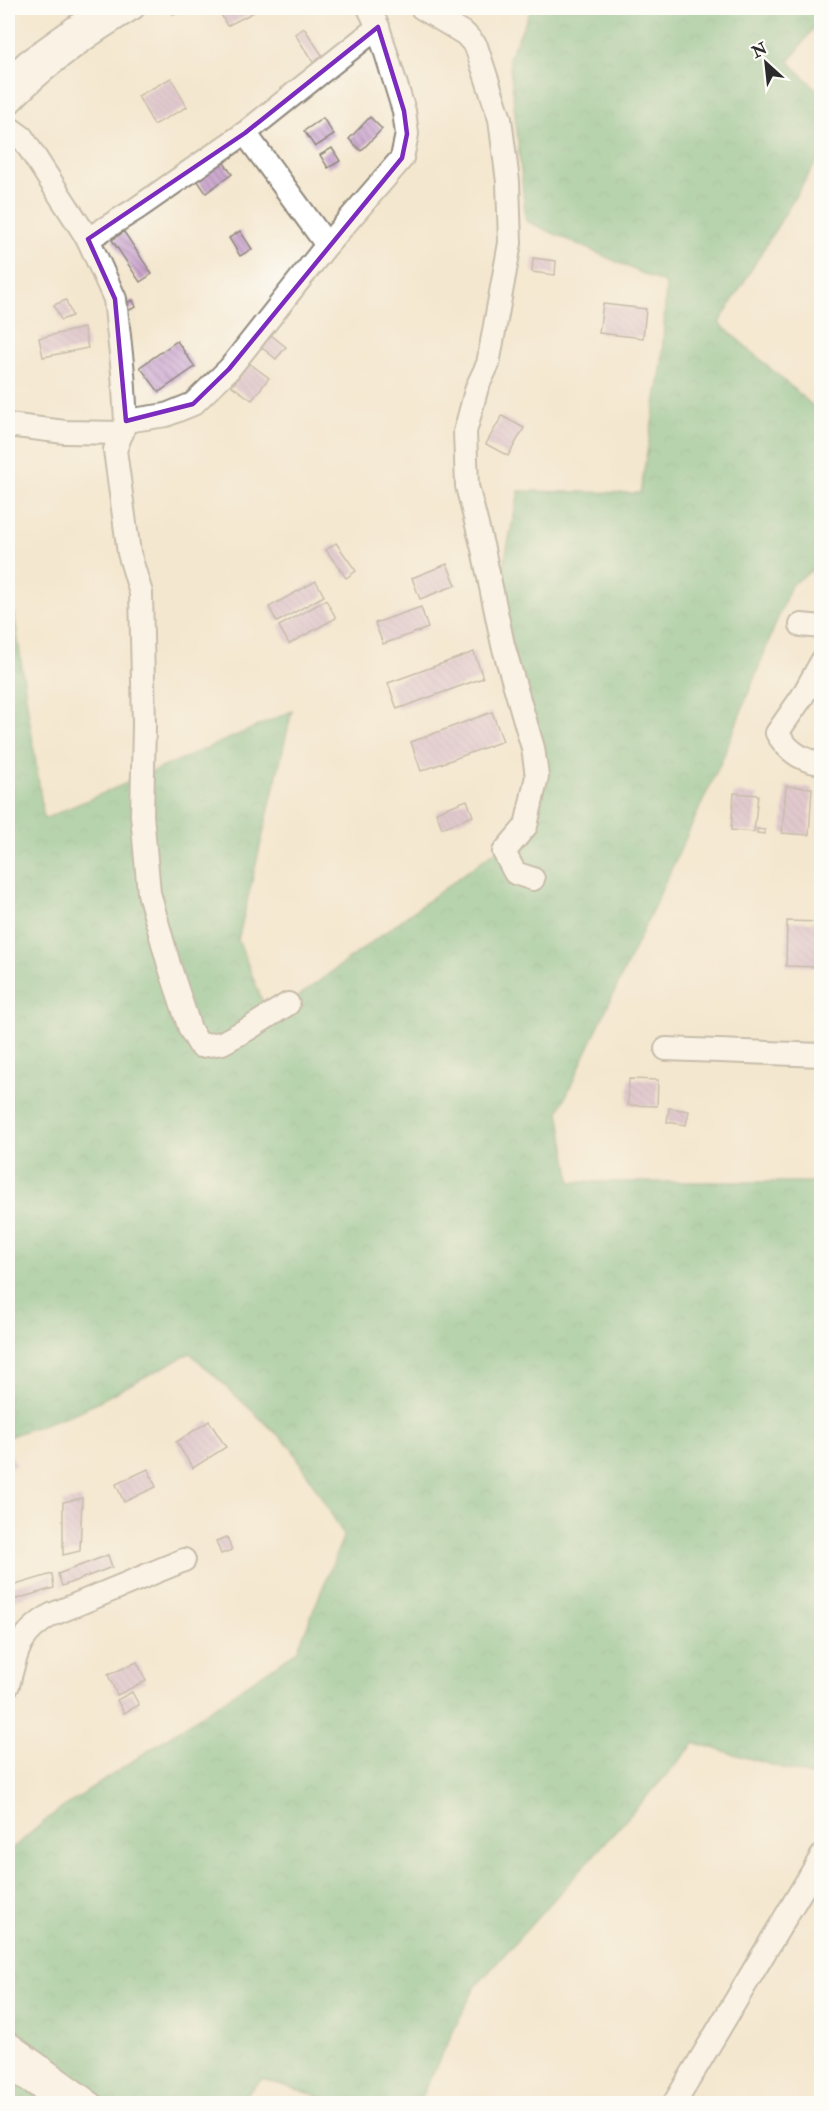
<svg xmlns="http://www.w3.org/2000/svg" width="829" height="2111" font-family="'IM FELL Double Pica',serif">
  <style>
    .forest { fill: url(#forest-crowns); stroke: #4c7258; stroke-width: 1.5 }
    .building { fill: url(#building-back-hatch) }
    .lines { fill: none; stroke-linecap: round; stroke-linejoin: round }
    .minor-casing { stroke: #90897d; stroke-width: 26 }
    .minor { stroke: #fff; stroke-width: 22 }
    .marked { fill: none; stroke: #7b2cbf; stroke-width: 4.5; stroke-linejoin: round }
  </style>
  <defs>
    <pattern id="forest-crowns" width="20" height="18" patternUnits="userSpaceOnUse" patternTransform="scale(1.5)"><rect width="20" height="18" fill="#6dba84"/><path d="M2 6a3 3 0 1 1 6 0M12 15a3 3 0 1 1 6 0" fill="none" stroke="#5a976c"/></pattern>
    <pattern id="building-back-hatch" width="6" height="6" patternUnits="userSpaceOnUse" patternTransform="scale(1.5)"><rect width="6" height="6" fill="#caa4cd"/><path d="M-1 5l2 2M0 0l6 6M5-1l2 2" fill="none" stroke="#a486a7"/></pattern>
  </defs>
  <rect width="100%" height="100%" fill="#fdfcf7"/>
  <filter id="ink" filterUnits="userSpaceOnUse"><feTurbulence type="fractalNoise" baseFrequency=".0167" numOctaves="2"/><feDisplacementMap in="SourceGraphic" scale="12" xChannelSelector="R" yChannelSelector="G"/><feConvolveMatrix kernelMatrix="1 2 1 2 8 2 1 2 1" color-interpolation-filters="sRGB"/></filter>
  <filter id="wash" filterUnits="userSpaceOnUse"><feTurbulence type="fractalNoise" baseFrequency=".008" numOctaves="4" result="noise"/><feDisplacementMap in="SourceGraphic" scale="24" xChannelSelector="R" yChannelSelector="G"/><feGaussianBlur stdDeviation="1.35" result="paint"/><feColorMatrix in="noise" values="0 0 0 0 0 0 0 0 0 0 0 0 0 0 0 0 0 1.4 0 .05"/><feComposite in="paint" operator="in"/></filter>
  <g filter="url(#wash)">
    <rect width="100%" height="100%" fill="#f4e7cf"/>
    <path class="forest" d="M532,8H821V17L789,62L821,94V154L719,323L821,413V564L791,585L722,760L559,1111L571,1182H821V1779L695,1743L475,1987L418,2103H341L262,2079L237,2103H8V1993L15,1980L8,1970V1852L52,1815L297,1651L344,1535L291,1447L190,1353L80,1411L8,1437V611L14,613L44,819L292,711L238,940L269,1018L541,817L501,578L519,491L640,493L662,364L666,284L526,221L509,57Z"/>
    <g id="blocks">
      <g class="building">
        <path d="M170,8H189L173,14Z"/>
        <path d="M218,8H262L227,26Z"/>
        <path d="M304,28L326,61L316,67L295,34Z"/>
        <path d="M171,78L187,107L154,125L138,96Z"/>
        <path d="M370,117L382,129L361,151L349,139Z"/>
        <path d="M323,118L334,135L315,147L304,131Z"/>
        <path d="M332,148L340,161L328,168L320,155Z"/>
        <path d="M219,156L232,174L206,193L193,174Z"/>
        <path d="M240,231L252,249L240,256L229,238Z"/>
        <path d="M124,232L152,274L140,282L112,240Z"/>
        <path d="M533,258L556,261L555,275L532,272Z"/>
        <path d="M66,300L72,316L61,320L54,305Z"/>
        <path d="M133,300L136,307L122,313L119,306Z"/>
        <path d="M603,304L646,309L643,338L599,333Z"/>
        <path d="M84,328L88,348L43,357L39,338Z"/>
        <path d="M266,331L286,347L276,359L256,343Z"/>
        <path d="M177,341L195,367L159,392L140,367Z"/>
        <path d="M249,363L269,378L252,400L232,386Z"/>
        <path d="M502,416L524,428L508,456L486,444Z"/>
        <path d="M336,543L356,571L346,578L326,550Z"/>
        <path d="M447,564L456,585L420,599L412,578Z"/>
        <path d="M316,581L324,596L277,622L269,607Z"/>
        <path d="M326,600L336,618L289,644L279,626Z"/>
        <path d="M421,607L428,628L383,644L375,623Z"/>
        <path d="M474,652L483,678L397,709L388,683Z"/>
        <path d="M492,712L503,741L421,771L411,742Z"/>
        <path d="M786,786L812,788L809,835L782,833Z"/>
        <path d="M734,793L758,795L754,832L731,830Z"/>
        <path d="M467,800L473,816L442,828L436,812Z"/>
        <path d="M757,829L765,830V834L757,833Z"/>
        <path d="M787,921L822,922L820,967L786,966Z"/>
        <path d="M819,997H822V1022H818Z"/>
        <path d="M629,1079L658,1080L657,1106L628,1105Z"/>
        <path d="M669,1108L689,1111L686,1125L667,1122Z"/>
        <path d="M209,1421L226,1447L193,1468L176,1442Z"/>
        <path d="M10,1453L16,1465L8,1469V1454Z"/>
        <path d="M148,1469L156,1487L124,1502L116,1484Z"/>
        <path d="M82,1498L80,1551L63,1555V1502Z"/>
        <path d="M227,1537L232,1550L221,1554L216,1541Z"/>
        <path d="M108,1555L112,1567L62,1586L58,1574Z"/>
        <path d="M52,1574L54,1588L13,1600L12,1586Z"/>
        <path d="M137,1662L146,1681L117,1695L108,1675Z"/>
        <path d="M132,1692L139,1705L124,1713L117,1700Z"/>
      </g>
    </g>
  </g>
  <g filter="url(#ink)">
    <use href="#blocks" fill-opacity="0" stroke="#90897d" stroke-width="1.5"/>
    <g class="lines">
      <g class="minor-casing">
        <g id="minor">
          <path d="M422,8L465,34L476,46L500,119L508,182L510,243L488,364L477,387L465,432L467,486L483,549L503,645L533,748L537,776L526,826L504,852L515,873L533,879"/>
          <path d="M8,80L27,62L102,8"/>
          <path d="M8,104C43,67 89,34 133,8"/>
          <path d="M8,127L22,137L88,239L115,299L123,373L126,421L115,450L129,553L141,593L144,725L142,815L149,893L169,965L190,1029L200,1046L222,1043L248,1029L288,1004"/>
          <path d="M245,133L327,245"/>
          <path d="M88,239L136,209L245,133L378,27"/>
          <path d="M126,421L166,415L193,404L229,369L327,245L402,158L407,134L404,111L378,27L369,8"/>
          <path d="M8,425L65,432L122,433"/>
          <path d="M801,625L822,627"/>
          <path d="M822,661L802,697L777,733C787,750 801,761 822,763"/>
          <path d="M666,1049L822,1055"/>
          <path d="M8,1685C17,1650 18,1635 51,1615L184,1560"/>
          <path d="M8,2043L92,2104"/>
          <path d="M8,2067L65,2104"/>
          <path d="M674,2104L822,1856"/>
        </g>
      </g>
      <use href="#minor" class="minor"/>
    </g>
  </g>
  <path d="M0 0H829V2111H0ZM378,27L404,111L407,134L402,158L229,369L193,404L126,421L115,299L88,239L245,133Z" fill="#f4e7cf" fill-opacity=".55" fill-rule="evenodd"/>
  <path class="marked" d="M378,27L404,111L407,134L402,158L229,369L193,404L126,421L115,299L88,239L245,133Z"/>
  <rect width="829" height="2111" fill="none" stroke="#fdfcf7" stroke-width="30"/>
  <g transform="translate(766 63) rotate(333)" stroke="#fdfcf7" stroke-width="4.5" paint-order="stroke">
  <path d="M0-4.5L10 22L0 15L-10 22Z" fill="#2b2b2b"/>
  <text y="-9" font-size="16" font-weight="bold" text-anchor="middle" fill="#2b2b2b">N</text>
  </g>
</svg>
